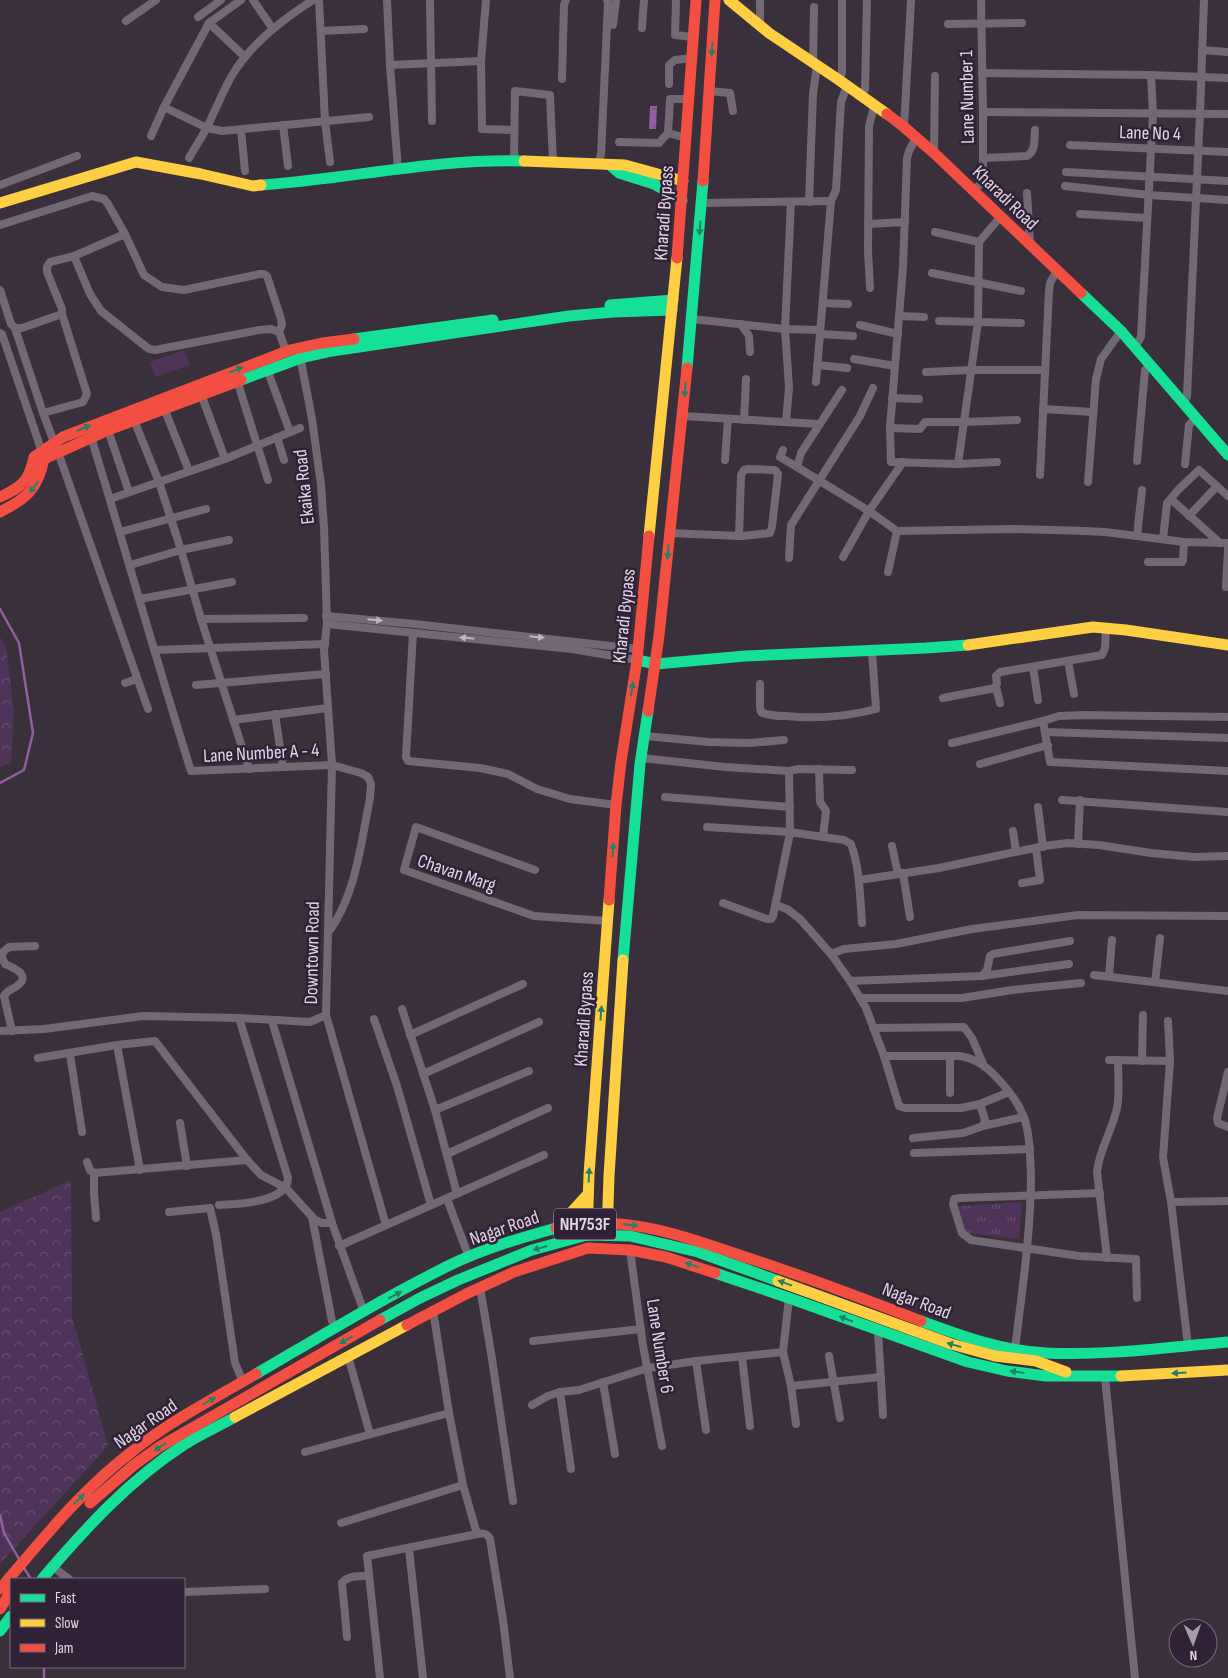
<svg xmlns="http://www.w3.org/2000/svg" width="1228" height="1678" font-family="'Sofia Sans Condensed',sans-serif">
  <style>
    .forest { fill: url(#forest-crowns) }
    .park { fill: url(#park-tufts) }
    .pitch { fill: #4f3358 }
    .water { fill: url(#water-ripples) }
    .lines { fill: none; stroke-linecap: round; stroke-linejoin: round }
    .stream { stroke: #915fa2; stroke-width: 2.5 }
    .street { stroke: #726975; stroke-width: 8 }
    .fast { stroke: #16e098; stroke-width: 11 }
    .slow { stroke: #ffcf43; stroke-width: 11 }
    .jam { stroke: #f24e42; stroke-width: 11 }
    .oneway { fill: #248068 }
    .oneway2 { fill: #bfb5c3 }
    .labels { text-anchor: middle; stroke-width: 5; stroke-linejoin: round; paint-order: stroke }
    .shield { fill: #312137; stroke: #ac9fb0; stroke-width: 1 }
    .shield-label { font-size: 18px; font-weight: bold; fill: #e0d5e4 }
    .street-label { font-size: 19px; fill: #e0d5e4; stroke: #312137 }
  </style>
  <defs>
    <pattern id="forest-crowns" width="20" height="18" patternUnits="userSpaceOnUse" patternTransform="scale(1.25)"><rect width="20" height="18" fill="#4f3358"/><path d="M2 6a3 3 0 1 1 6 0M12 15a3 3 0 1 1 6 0" fill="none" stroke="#685070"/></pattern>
    <pattern id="park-tufts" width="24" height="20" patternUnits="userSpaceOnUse" patternTransform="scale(1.25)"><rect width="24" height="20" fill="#4f3358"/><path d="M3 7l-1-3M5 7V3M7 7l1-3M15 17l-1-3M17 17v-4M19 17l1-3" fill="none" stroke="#685070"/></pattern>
    <pattern id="water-ripples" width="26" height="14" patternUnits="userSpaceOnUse" patternTransform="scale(1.25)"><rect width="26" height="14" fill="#915fa2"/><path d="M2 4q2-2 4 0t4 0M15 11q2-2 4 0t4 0" fill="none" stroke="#6e5178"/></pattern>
  </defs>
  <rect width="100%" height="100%" fill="#39303c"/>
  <g class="forest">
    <path d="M0,637L6,646L14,714L11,763L0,767Z"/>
    <path d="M71,1180L72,1316L108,1446L0,1564V1212Z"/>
  </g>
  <path class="park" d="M1022,1202L1019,1239L967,1233L958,1206Z"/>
  <path class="pitch" d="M184,350L190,365L155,377L150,362Z"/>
  <path class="water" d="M650,106H657L656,129H649Z"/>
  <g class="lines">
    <g class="stream">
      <path d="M0,609L19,643L33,733L24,770L0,783"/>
      <path d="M0,1515L4,1533L19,1559"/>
      <path d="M24,1568L31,1579"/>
      <path d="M44,1678V1667"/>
    </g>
    <g class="street">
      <path d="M253,0L273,29"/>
      <path d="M319,0L325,121L330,162"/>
      <path d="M387,0L390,65L398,169"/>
      <path d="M430,0L432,121"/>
      <path d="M486,0L481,61L482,129L514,130"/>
      <path d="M676,0L675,35L693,37"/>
      <path d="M198,17L221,0"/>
      <path d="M126,21L156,0"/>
      <path d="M209,23L245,57"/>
      <path d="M948,24L1022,23"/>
      <path d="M613,25L616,0"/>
      <path d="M760,25V0"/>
      <path d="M642,28L644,0"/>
      <path d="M321,31L364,29"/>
      <path d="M1202,50L1228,52"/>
      <path d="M813,63L814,7"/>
      <path d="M390,65L481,61"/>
      <path d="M982,73L1151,75L1228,78"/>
      <path d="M562,79L564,5L566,0"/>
      <path d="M839,80L842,73V0"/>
      <path d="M669,84V65L675,60L692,58"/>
      <path d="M709,91L730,93L733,111"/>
      <path d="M861,96L865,89L867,0"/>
      <path d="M164,107L207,128L222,131L369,117"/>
      <path d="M983,112L1228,114"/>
      <path d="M283,125L288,166"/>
      <path d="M904,127L911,0"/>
      <path d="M241,130L245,171"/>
      <path d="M151,136L164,107L209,23L241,0"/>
      <path d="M686,138L668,133L670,99H689"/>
      <path d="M916,138L909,151L907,158L903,267L890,428L891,462L958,464L997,462"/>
      <path d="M619,142L659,143L668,133"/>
      <path d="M1070,145L1228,152"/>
      <path d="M934,153L935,76"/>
      <path d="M189,158C195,147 203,136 208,125C217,107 224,88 234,72C253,42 283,19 313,0"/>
      <path d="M983,158L1027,156C1036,151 1034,140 1035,130"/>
      <path d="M514,161L515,91L550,95L553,162"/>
      <path d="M598,163L601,155L608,3L607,0"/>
      <path d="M1066,172L1228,181"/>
      <path d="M0,185L77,156"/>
      <path d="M1065,186L1149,195L1228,200"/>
      <path d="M974,191L981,183L983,176V112L981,0"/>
      <path d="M1027,193L1030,244"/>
      <path d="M809,202L813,94L817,65"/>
      <path d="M702,203L831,201"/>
      <path d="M1080,214L1147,218"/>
      <path d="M868,224L905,222"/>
      <path d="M0,225L92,196L104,199L108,204L125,234L144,275L162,287L184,290L260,274H264L267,276L281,319L282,325L279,332"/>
      <path d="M935,232L979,242"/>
      <path d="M74,256L125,234"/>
      <path d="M932,273L1021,291"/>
      <path d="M870,288L868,251L869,126L874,107"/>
      <path d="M0,290L11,324L15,328L43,413L54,442"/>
      <path d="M823,303L848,304"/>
      <path d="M899,316L924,317"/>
      <path d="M692,319L785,329L820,330"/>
      <path d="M939,321L1021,323"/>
      <path d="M741,324L749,336L750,352"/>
      <path d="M860,325L898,334"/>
      <path d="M15,328H22L62,314V309L47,272V267L50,262L74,256L90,294L101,311L149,349L155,350L259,330L271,329L279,332L286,351"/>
      <path d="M0,333L2,334L43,455"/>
      <path d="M820,334L853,336"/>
      <path d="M1135,347L1141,337L1153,113L1151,75"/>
      <path d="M300,356L312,419L321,485L324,527L327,624L324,650L332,765L326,1015L386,1225"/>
      <path d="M854,359L895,366"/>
      <path d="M817,365L847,368"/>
      <path d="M267,369L290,432"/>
      <path d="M926,372L971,370H1044"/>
      <path d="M237,380L268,480"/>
      <path d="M816,382L831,201L836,190L841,102L847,86"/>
      <path d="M842,390L801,453L797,467L869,511L897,531L1013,529L1086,531L1105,532L1184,542L1228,543"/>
      <path d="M201,394L225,459"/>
      <path d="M892,398L919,399"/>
      <path d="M1184,404L1187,396L1200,113L1204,0"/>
      <path d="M164,408L189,471"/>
      <path d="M1043,409L1093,412"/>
      <path d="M43,413L83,402L87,394L62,314"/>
      <path d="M683,416L819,424"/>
      <path d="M134,420L159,482L181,550L201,619L249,769"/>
      <path d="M744,420L746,379"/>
      <path d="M786,422L789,387L785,329L791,202"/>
      <path d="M890,428L920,429L925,422H964L1017,420"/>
      <path d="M108,430L129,492"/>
      <path d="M91,437C125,548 156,660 191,771L332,765L361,773L368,777L371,784L370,798C361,843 356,895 328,933"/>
      <path d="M277,437L284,460"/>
      <path d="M783,450L780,457L797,467"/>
      <path d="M58,452L148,709"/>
      <path d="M725,460L728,419"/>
      <path d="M1137,461L1145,370L1151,365"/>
      <path d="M958,464L978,322L979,242L1001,216"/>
      <path d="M1185,464L1189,425L1196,418"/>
      <path d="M1040,475L1049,291L1050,283L1057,270"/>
      <path d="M1088,482L1096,379L1101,359L1121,331"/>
      <path d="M110,499L225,459L300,428"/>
      <path d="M1168,502L1179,489L1199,470L1228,496"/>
      <path d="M1189,516L1217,486"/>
      <path d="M120,532L206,509"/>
      <path d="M670,533L739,536H742L770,533L772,527L778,474L775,470L748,469L744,470L741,475L739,536"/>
      <path d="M1137,536L1142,490"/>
      <path d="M1163,539L1167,503L1169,501H1173L1220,543"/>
      <path d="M843,557L869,511L903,462"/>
      <path d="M789,558L791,525L860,416L873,388"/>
      <path d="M1148,562H1182L1183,560L1184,542"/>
      <path d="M130,565L181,550L229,540"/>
      <path d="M888,572L897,531"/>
      <path d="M1226,587L1228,549"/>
      <path d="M140,599L232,582"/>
      <path d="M326,616L415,624L638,649"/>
      <path d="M201,619L304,618"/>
      <path d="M327,624L572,649L637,660"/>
      <path d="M413,633L406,757L408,761L480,768L508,774L537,789L570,799L616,805"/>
      <path d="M155,650L325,644"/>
      <path d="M1068,661L1074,694"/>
      <path d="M1033,667L1038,700"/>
      <path d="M125,683L137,679"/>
      <path d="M760,684V707L761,712C768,716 777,716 785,716C815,719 846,717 876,709L872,651"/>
      <path d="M196,685L326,674"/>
      <path d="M996,687L1000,703"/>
      <path d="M943,698L995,688L997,684L996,676L1000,672L1102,655L1105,648L1106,628"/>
      <path d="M275,714L283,767"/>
      <path d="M233,720L328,708"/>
      <path d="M1043,721L1050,762L1228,771"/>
      <path d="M1045,732L1228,738"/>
      <path d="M645,736L709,742L749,743L784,740"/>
      <path d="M952,743L1043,721L1059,716L1083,715L1228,717"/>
      <path d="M642,758L725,767L789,771L799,769L852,770"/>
      <path d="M980,764L1048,745"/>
      <path d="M819,769L820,802L826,811L823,837"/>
      <path d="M665,797L790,807"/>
      <path d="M1062,800L1228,812"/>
      <path d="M1038,807L1043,847"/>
      <path d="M707,827L789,832L844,840L851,844C860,869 860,897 862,923"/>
      <path d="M1013,831L1016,852"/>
      <path d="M1078,844L1080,800"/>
      <path d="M892,846L898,874"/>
      <path d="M535,870L416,827L404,870L534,916L608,921"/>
      <path d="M903,873L910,917"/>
      <path d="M859,880L939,868L1044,846L1068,843L1099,845L1151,853L1194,857L1228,856"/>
      <path d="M1022,883L1040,880L1036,848"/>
      <path d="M723,903L767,919H771L773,916L790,833L789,771"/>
      <path d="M776,905L787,909L800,919L831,954L850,981L866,1008L884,1056L899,1106L905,1108H961L980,1104"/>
      <path d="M831,954L844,949L896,944L972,929L1078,915L1228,916"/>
      <path d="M1094,975L1228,991"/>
      <path d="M982,976L1069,964"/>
      <path d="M1109,976L1112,940"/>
      <path d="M850,981L982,976L987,970L990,956L993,954L1070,941"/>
      <path d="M1155,982L1160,938"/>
      <path d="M860,998H962L1012,990L1081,983"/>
      <path d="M402,1009L435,1110L457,1194"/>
      <path d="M374,1019L397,1086L431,1205"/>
      <path d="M272,1021L332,1223L364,1312"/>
      <path d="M1168,1021L1170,1061L1163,1157L1171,1202L1188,1346"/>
      <path d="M873,1028L964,1027L972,1038L984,1066"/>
      <path d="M0,1031L44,1029L143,1016L239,1018L310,1022L326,1015"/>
      <path d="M12,1031L4,996C8,989 12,990 17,986C32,975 14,968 5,964L2,957L3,952L9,947L35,946"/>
      <path d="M410,1035L523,984"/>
      <path d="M117,1045L140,1170"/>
      <path d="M70,1054L82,1132"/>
      <path d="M884,1056H960C977,1059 987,1067 998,1079C1008,1089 1018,1103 1024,1117C1030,1135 1030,1155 1031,1174C1031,1232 1022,1291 1015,1349"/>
      <path d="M950,1056V1093"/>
      <path d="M38,1058L117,1045L155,1041L247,1160L261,1175L286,1188L315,1220L322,1223H332"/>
      <path d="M1109,1060L1170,1061"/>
      <path d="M1142,1061L1143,1015"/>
      <path d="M1228,1072L1217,1118L1218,1123L1228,1127"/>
      <path d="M423,1074L539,1022"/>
      <path d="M435,1110L529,1071"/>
      <path d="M180,1123L187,1166"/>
      <path d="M983,1126L1023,1117"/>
      <path d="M913,1138L963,1133L983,1126L985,1120L980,1104L1009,1092"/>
      <path d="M914,1153L1030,1149"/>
      <path d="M447,1154L548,1108"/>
      <path d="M87,1162L90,1170L94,1173L247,1160"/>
      <path d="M94,1173V1193L96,1218"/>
      <path d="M1100,1193L960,1198L954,1199L953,1204L962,1233L971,1240L1079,1256L1136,1259L1137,1298"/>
      <path d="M447,1199L467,1252"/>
      <path d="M1171,1202L1228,1201"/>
      <path d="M219,1205C237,1204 287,1203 288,1178L239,1018"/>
      <path d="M169,1212L210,1208L216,1234L235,1363L241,1377"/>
      <path d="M312,1217L332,1321"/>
      <path d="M339,1246L544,1155"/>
      <path d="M630,1250L643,1346L662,1446"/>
      <path d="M1107,1258L1097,1172C1099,1150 1112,1131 1117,1108C1120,1093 1118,1076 1118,1060"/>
      <path d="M480,1287L492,1359L513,1501"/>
      <path d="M789,1298L783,1352L791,1386L796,1424"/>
      <path d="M878,1331L883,1415"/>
      <path d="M533,1341L641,1329"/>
      <path d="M348,1356L370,1434"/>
      <path d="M829,1356L840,1418"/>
      <path d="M742,1357L750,1426"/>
      <path d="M696,1361L706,1430"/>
      <path d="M1105,1377L1135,1678"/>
      <path d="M603,1382L615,1454"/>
      <path d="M791,1386L881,1377"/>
      <path d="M560,1392L571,1469"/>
      <path d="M532,1405L548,1396L560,1392L579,1390L648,1368L696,1361L783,1352"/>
      <path d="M305,1452L449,1413"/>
      <path d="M341,1523L463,1485"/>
      <path d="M477,1534C483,1533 487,1533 490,1539L503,1620L510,1678"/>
      <path d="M409,1549L423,1678"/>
      <path d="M53,1567L69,1579"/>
      <path d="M184,1592L265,1589"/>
      <path d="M347,1637L342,1583C348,1575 360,1576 369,1576"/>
      <path d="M380,1678L367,1556L477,1534L463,1485L449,1413L433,1310"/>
    </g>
    <g class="fast">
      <path d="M610,165L619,173L654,184L682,200"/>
      <path d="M261,185C349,179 436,158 524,161"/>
      <path d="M1081,293L1121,331L1228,455"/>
      <path d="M610,305L673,300"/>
      <path d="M354,339L493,320"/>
      <path d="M687,368L703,181"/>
      <path d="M241,380L301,358L332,351L569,316L613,312L672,310"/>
      <path d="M637,660L656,664L745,656L926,648L968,645"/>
      <path d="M623,960L640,764L648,711"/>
      <path d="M715,1273L789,1298L968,1362L1007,1371L1046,1376H1121"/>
      <path d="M380,1320L420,1298L458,1280L532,1250L587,1235L630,1236L698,1252L778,1281"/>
      <path d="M921,1321C962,1336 1002,1351 1046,1353C1107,1356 1168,1347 1228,1342"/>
      <path d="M256,1374C321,1336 385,1297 452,1264C485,1248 521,1238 556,1228"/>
      <path d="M42,1579C85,1529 129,1480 185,1444C201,1434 219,1426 235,1417"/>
      <path d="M0,1631L11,1616"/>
    </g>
    <g class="slow">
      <path d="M729,0L769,33L839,80L887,114"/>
      <path d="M524,161L625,165L683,181"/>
      <path d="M0,203L136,162L201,174L253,186L261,185"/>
      <path d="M649,536L677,258"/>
      <path d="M968,645L1093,627L1126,630L1228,645"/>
      <path d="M558,1227L588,1194"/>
      <path d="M587,1235L589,1175L609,900"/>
      <path d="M607,1235L609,1176L623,960"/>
      <path d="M778,1281L951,1344L995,1356L1036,1361L1066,1372"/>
      <path d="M1121,1376L1228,1370"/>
      <path d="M235,1417L407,1325"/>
    </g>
    <g class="jam">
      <path d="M887,114L904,127L934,153L1081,293"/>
      <path d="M703,181L715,0"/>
      <path d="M677,258L696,0"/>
      <path d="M0,497C22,487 29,481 34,457L63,437L290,350L322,343L354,339"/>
      <path d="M0,512C26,499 38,489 44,459L108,430L241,380"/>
      <path d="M648,711L659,636L687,368"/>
      <path d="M609,900L616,805L621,762L637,660L649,536"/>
      <path d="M556,1228C623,1213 680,1235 742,1256C802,1275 862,1298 921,1321"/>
      <path d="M407,1325L466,1294L514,1272L588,1248L630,1250L666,1257L715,1273"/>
      <path d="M90,1503L134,1465L159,1447L380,1320"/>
      <path d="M0,1589C42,1540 82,1489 134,1450C172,1420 215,1398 256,1374"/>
      <path d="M0,1609L11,1591"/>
    </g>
  </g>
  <defs><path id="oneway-solid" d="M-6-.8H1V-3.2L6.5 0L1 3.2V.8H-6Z" transform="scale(1.25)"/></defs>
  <g class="oneway">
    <use href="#oneway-solid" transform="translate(712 49) rotate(94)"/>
    <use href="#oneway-solid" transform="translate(700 228) rotate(94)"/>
    <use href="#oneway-solid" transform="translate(236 370) rotate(-21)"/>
    <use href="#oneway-solid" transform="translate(685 390) rotate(95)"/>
    <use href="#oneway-solid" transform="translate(84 428) rotate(-23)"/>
    <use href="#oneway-solid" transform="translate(34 487) rotate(126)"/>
    <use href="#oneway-solid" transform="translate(668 552) rotate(96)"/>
    <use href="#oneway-solid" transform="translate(632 689) rotate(-81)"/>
    <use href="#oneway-solid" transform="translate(613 850) rotate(-86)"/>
    <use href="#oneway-solid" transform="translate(601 1013) rotate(-86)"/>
    <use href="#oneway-solid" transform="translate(589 1175) rotate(-87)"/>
    <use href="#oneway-solid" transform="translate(631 1225) rotate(7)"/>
    <use href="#oneway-solid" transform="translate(540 1248) rotate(164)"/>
    <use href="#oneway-solid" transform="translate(692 1265) rotate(-163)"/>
    <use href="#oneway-solid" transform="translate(785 1283) rotate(-160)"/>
    <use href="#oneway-solid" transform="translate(395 1295) rotate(-28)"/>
    <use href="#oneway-solid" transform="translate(846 1319) rotate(-159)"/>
    <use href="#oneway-solid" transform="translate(346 1340) rotate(151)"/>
    <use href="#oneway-solid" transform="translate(954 1345) rotate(-164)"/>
    <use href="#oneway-solid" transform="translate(1017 1372) rotate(-172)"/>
    <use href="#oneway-solid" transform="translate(1179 1373) rotate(176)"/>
    <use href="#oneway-solid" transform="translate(209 1401) rotate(-30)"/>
    <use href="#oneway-solid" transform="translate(160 1447) rotate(147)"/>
    <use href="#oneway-solid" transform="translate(79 1499) rotate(-44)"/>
  </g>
  <g class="oneway2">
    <use href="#oneway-solid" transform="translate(375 620) rotate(5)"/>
    <use href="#oneway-solid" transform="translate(537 637) rotate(6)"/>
    <use href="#oneway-solid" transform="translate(467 638) rotate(-174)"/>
  </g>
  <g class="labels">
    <rect class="shield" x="554" y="1208.5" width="62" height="31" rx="4"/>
    <g class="shield-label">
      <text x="585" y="1230">NH753F</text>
    </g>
    <g class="street-label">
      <text transform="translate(966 97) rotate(-91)" y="7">Lane Number 1</text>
      <text transform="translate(1150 132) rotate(2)" y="7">Lane No 4</text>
      <text transform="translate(1006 197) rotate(44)" y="7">Kharadi Road</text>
      <text transform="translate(663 213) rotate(-86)" y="7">Kharadi Bypass</text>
      <text transform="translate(303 487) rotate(-96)" y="7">Ekaika Road</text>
      <text transform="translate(623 616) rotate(-84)" y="7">Kharadi Bypass</text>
      <text transform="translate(261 752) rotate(-3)" y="7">Lane Number A - 4</text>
      <text transform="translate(457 872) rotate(19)" y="7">Chavan Marg</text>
      <text transform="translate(311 953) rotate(-89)" y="7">Downtown Road</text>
      <text transform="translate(583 1019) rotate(-86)" y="7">Kharadi Bypass</text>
      <text transform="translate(504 1227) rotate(-19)" y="7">Nagar Road</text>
      <text transform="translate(917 1300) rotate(21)" y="7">Nagar Road</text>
      <text transform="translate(661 1346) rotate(81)" y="7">Lane Number 6</text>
      <text transform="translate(145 1423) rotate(-35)" y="7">Nagar Road</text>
    </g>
  </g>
  <rect x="10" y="1578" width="175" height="90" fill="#312137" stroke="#77697c"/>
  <rect x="20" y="1594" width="25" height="8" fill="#16e098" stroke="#77697c"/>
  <text x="55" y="1603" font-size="15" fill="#e0d5e4">Fast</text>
  <rect x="20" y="1619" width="25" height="8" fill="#ffcf43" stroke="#77697c"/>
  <text x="55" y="1628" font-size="15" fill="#e0d5e4">Slow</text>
  <rect x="20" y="1644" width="25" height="8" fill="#f24e42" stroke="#77697c"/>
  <text x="55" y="1653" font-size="15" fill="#e0d5e4">Jam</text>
  <g transform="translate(1193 1643) rotate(178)"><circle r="24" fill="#312137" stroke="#77697c"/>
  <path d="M0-4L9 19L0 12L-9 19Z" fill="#a69ba9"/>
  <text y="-8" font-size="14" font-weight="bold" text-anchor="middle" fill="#e0d5e4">N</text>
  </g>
</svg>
